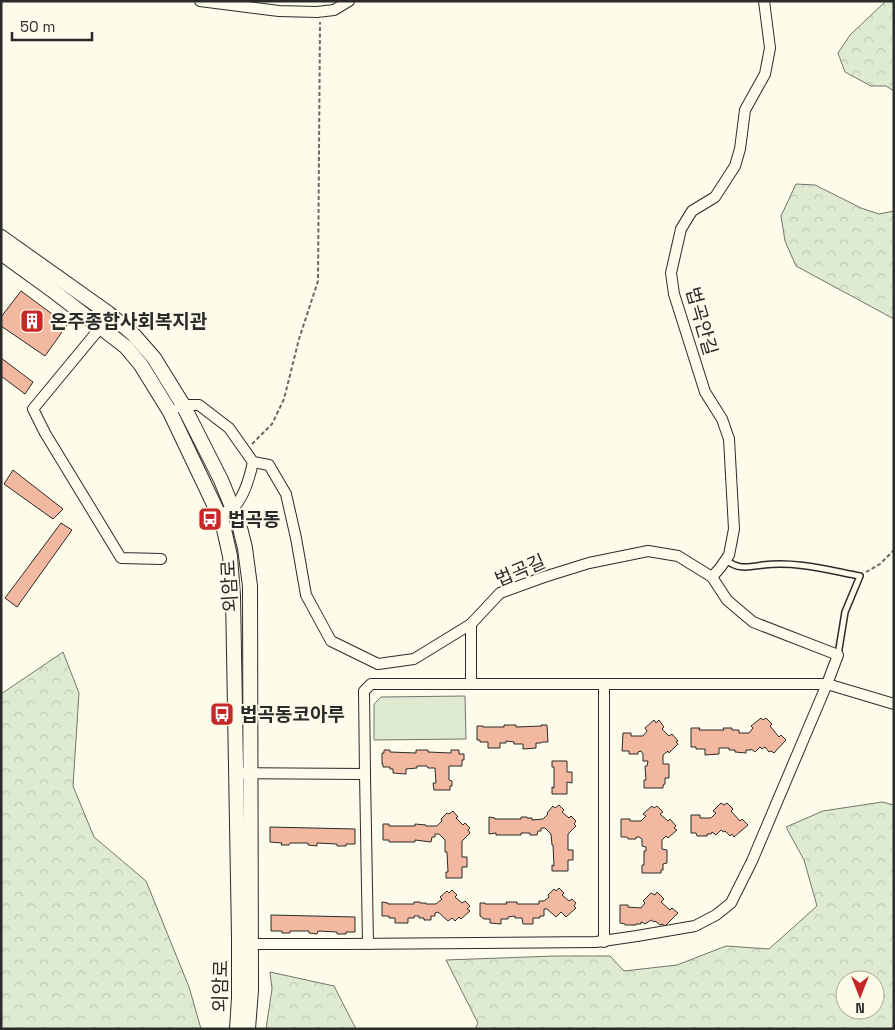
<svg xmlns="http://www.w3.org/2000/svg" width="895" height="1030" font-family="'Space Grotesk','Noto Sans KR',sans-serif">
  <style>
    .forest { fill: url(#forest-crowns); stroke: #74746e; fill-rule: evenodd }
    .park { fill: #deebd1; stroke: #74746e }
    .building { fill: #f2b8a0; stroke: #2b2b2b }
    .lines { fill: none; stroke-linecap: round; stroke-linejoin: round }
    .lane-casing { stroke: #2b2b2b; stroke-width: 8 }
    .street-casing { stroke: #2b2b2b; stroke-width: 12 }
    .secondary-casing { stroke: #2b2b2b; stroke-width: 16 }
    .path { stroke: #6a6964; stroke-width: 2; stroke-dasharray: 4 2.5; stroke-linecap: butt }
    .lane { stroke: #fdfbea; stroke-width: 5 }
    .street { stroke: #fdfbea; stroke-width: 10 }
    .secondary { stroke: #fdfbea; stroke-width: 14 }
    .labels { text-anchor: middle; stroke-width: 4; stroke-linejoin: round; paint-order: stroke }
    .poi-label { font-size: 19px; font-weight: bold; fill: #2b2b2b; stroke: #fdfbea; text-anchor: start }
    .street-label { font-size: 19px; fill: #2b2b2b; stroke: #fdfbea }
  </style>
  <defs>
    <pattern id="forest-crowns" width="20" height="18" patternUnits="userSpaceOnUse" patternTransform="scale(1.25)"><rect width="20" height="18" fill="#deebd1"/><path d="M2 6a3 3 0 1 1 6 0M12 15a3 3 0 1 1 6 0" fill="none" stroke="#bfcab4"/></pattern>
  </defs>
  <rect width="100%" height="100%" fill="#fdfbea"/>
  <g class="forest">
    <path d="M886,1H894V91L886,86H871L845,72L838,53L850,35Z"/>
    <path d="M796,184L815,185L861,208L879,214L894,211V319L796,266L785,241L781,216Z"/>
    <path d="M63,652L79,693L73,786L94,837L146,881L189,987L201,1029H1V694Z"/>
    <path d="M882,802L894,805V1029H475L478,1023L446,960L556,956H610L624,971L677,965L726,946L769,949L817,906L804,860L786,827L823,811ZM845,980H875V1010H845Z"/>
    <path d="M270,972L334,986L356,1029H266L272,989Z"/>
  </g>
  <path class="park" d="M465,696L466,739L374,740V704L381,697Z"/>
  <g class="building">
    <path d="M21,291L67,325L45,356L1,326V317Z"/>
    <path d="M1,358L33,382L25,394L1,376Z"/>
    <path d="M13,470L63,509L53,519L4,484Z"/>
    <path d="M61,523L72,530L17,607L5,598Z"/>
    <path d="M761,718L763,720L766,718L772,724L770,726L779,737L781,735L786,740L774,753L771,751L769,752L765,747L762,749L760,747L755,752L751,749V750H746V753L735,752V750H729V748H719V754L705,755V749H696V747H691V728H700L699,730H724L723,728H732V730H739V733H749L753,728L751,726Z"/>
    <path d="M654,720L656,723L659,720L664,727L662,729L669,736L672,734L678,741L676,742L678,744L669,753L668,751L663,755V764H669V778H665V784L663,785V788H644V780H646L645,766H647L648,761H643V754L641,751L638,752V754H629V751H622L623,733H631V736H643L647,731L645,728Z"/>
    <path d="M504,725H516V727L542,726L541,725H547L548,742H542L541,743H536V748L523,749V744H514V742L506,741V743H500V748H488V742H480V740H477V726H483V727H504Z"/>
    <path d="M384,750H390V752L416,753V750H428V752L451,753V750H459V754H464V760H462V766H449V780L452,781V786H450V790H434L433,783H436L435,768H428L427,766H417V768L406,769V774L393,773V769H390V767H383V764H382V753H384Z"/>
    <path d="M552,761H567V772H572V783L567,782V794H552V787L554,788V767H552Z"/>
    <path d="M721,803L724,805L727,803L733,809L731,811L740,821L742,819L748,825L734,837L732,834L730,836L725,831L723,832L721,830L716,835L712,832L711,834H707V836H697L696,833H691V815H700V818H711L716,813L713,811Z"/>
    <path d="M559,805L564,810L562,812L569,818L571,816L576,821L574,824L576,826L568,834V850H573V860H568V871H552V865L554,866L553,845H552L551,834L545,828H541V831H538L537,835H530V833H521V835H496V833L489,834V817L495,818V819H521V817H527V818H532V820L543,819L548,814L547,813L553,806L555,808Z"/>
    <path d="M652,806L654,808L657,806L663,812L660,814L668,821L670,819L676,826L674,828L677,830L668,838L666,836L662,840V849L667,850V863L663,864V870H661V873H642V865H644V851H646V847L642,846V839L639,837H636V839H628L627,837H621V819H630V821H641L646,816L643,814Z"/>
    <path d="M453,811L458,817L456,818L463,825L465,823L470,828L468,830L470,833L462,841V857H467V867H462V878H446V872H448L447,852H445V840L439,834H435V837H432L431,842L415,840V842H389V840H383V824H389V826H415V824L426,825V826H437L442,821L441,819L447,813L449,814Z"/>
    <path d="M270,827L355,829V844H346V846H337V844L317,843V846L308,845V843H290L289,845H281L282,843L270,842Z"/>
    <path d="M559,888L564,893L562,895L569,901L572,899L576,903L574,906L576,908L566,917L561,912L556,917L547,909H544V916H540V918H533V924H523L522,918H515V916L508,917V919H501V924L490,923V919H484L480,916V903H485V904H507L506,902H517V904H539V901H544L549,897L548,895L554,889L556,891Z"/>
    <path d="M452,890L457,895L455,897L462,903L465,901L470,906L467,909L470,911L461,919L459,917L455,921L452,918L448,921L438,912L435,913V916H431V920H424V918H419V916H414V918H408V923H395V918H389V916H382V902L388,903V904H414V902H420V903H426V904H436L442,899L440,897L447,891L449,893Z"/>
    <path d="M657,892L664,899L661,902L670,910L672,908L678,913L665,926L662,924L660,925L655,921L654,922L651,920L645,924L642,922H641V924H636V925H625V924L620,923V905H628V907L641,908L645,903L643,901L651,893L655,895Z"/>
    <path d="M271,915L355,917V932H346V934H337V932L318,931L317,934L309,933V931H290V933H282V931H271Z"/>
  </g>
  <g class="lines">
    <g class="lane-casing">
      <path id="lane" d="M726,560C738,570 749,567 763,565C796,561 828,570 860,576L845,612L838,655"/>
    </g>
    <g class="street-casing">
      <g id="street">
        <path d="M200,1L279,11L317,12L334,10L349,1"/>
        <path d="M100,328L33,409L45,433L121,558L161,559"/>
        <path d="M179,407L183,405H199L229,428L253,462L269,465L286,494L296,538L306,595L331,641L378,664L414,659L471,624"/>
        <path d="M219,515C224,512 230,511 234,507C244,497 250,476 253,462"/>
        <path d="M712,577L720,568L729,555L734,529L729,439L722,419L705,392L674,294L671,273L681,229L692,211L715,197L735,166L740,149L745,110L765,74L770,48L764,1"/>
        <path d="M471,684V624L500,593L544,577L589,563L648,551L678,556L712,577L727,600L753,622L838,655L827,684L894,704"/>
        <path d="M236,773L365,774L364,691L371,684H827L752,861L731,903L716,915L695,926L637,936L596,942L344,944H251"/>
        <path d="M365,774L368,944"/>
        <path d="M604,942V684"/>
      </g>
    </g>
    <g class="secondary-casing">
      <g id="secondary">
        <path d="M1,237L108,313L133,334L154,358L183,405L221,480L239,524L245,548L250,586L251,990L248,1029"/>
        <path d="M1,253L52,290L126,347L141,365L170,412L219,515L223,525L230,556L233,596L239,937V998L237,1029"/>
      </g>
    </g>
    <g class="path">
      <path d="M252,444L272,424L284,399L299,339L318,281L320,22"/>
      <path d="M866,572L880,564L894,550"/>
    </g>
    <use href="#lane" class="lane"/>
    <use href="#street" class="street"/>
    <use href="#secondary" class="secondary"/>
  </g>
  <defs>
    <g id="building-square" transform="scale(1.25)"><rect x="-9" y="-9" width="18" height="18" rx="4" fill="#c62828" stroke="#fdfbea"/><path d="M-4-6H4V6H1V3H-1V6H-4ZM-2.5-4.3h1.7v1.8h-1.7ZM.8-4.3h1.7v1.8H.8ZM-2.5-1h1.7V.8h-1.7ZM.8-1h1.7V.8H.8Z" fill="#fff"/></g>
    <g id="bus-square" transform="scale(1.25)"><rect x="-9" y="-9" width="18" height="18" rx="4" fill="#c62828" stroke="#fdfbea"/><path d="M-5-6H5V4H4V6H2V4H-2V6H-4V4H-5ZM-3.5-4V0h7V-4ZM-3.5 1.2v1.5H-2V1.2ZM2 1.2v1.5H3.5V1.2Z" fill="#fff"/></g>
  </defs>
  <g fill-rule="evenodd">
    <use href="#building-square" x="32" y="321"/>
    <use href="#bus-square" x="210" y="519"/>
    <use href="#bus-square" x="222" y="714"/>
  </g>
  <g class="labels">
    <g class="poi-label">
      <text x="50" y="328">온주종합사회복지관</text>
      <text x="228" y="526">법곡동</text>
      <text x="240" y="721">법곡동코아루</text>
    </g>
    <g class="street-label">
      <text transform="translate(702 321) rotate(74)" y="7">법곡안길</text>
      <text transform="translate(520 570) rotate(-23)" y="7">법곡길</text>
      <text transform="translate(229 586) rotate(-93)" y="7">외암로</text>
      <text transform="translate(220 986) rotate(-89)" y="7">외암로</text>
    </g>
  </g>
  <rect width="895" height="1030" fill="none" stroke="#2b2b2b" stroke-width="5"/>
  <g transform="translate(860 995) rotate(180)"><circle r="24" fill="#fdfbea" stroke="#a9a89e"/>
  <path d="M0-4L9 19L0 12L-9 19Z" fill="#c62828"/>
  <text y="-8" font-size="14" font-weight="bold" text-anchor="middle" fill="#2b2b2b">N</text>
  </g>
  <path d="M12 32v8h80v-8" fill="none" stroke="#2b2b2b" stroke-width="2.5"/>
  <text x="20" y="32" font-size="15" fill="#2b2b2b" stroke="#fdfbea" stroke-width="4" paint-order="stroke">50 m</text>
</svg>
